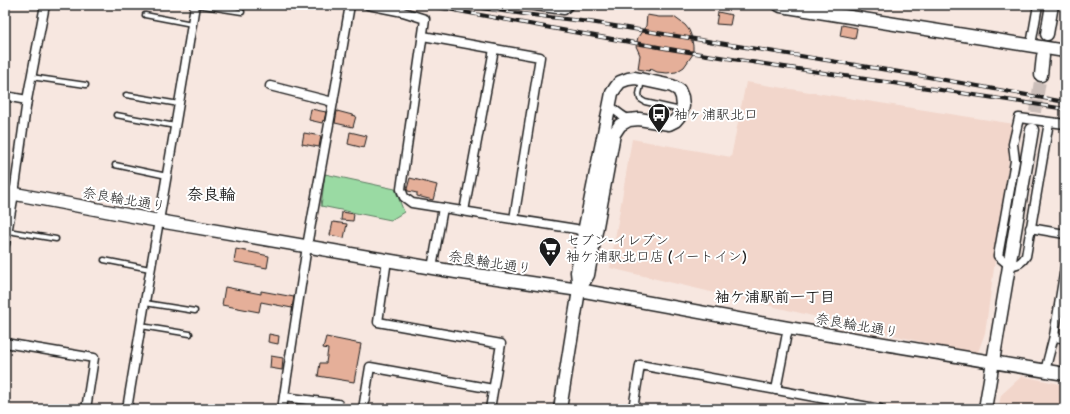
<svg xmlns="http://www.w3.org/2000/svg" width="1070" height="414" font-family="'Balsamiq Sans','Klee One',sans-serif">
  <style>
    .built { fill: #f2d6cb }
    .green { fill: #9adaa3; stroke: #5b7b60 }
    .building { fill: #e5af99; stroke: #1c1c1c }
    .lines { fill: none; stroke-linecap: round; stroke-linejoin: round }
    .secondary-tunnel { stroke: #cbbeb9; stroke-width: 12; stroke-dasharray: 12 6; stroke-linecap: butt }
    .lane-casing { stroke: #1c1c1c; stroke-width: 7 }
    .street-casing { stroke: #1c1c1c; stroke-width: 11 }
    .secondary-casing { stroke: #1c1c1c; stroke-width: 15 }
    .lane { stroke: #fff; stroke-width: 4 }
    .street { stroke: #fff; stroke-width: 8 }
    .secondary { stroke: #fff; stroke-width: 12 }
    .rail-casing { stroke: #1c1c1c; stroke-width: 4 }
    .rail { stroke: #fff; stroke-width: 2.5; stroke-dasharray: 8; stroke-linecap: butt }
    .labels { text-anchor: middle; stroke-width: 4; stroke-linejoin: round; paint-order: stroke }
    .poi-label { font-size: 14px; fill: #1c1c1c; stroke: #fff; text-anchor: start }
    .street-label { font-size: 14px; fill: #1c1c1c; stroke: #fff }
    .neighbourhood-label { font-size: 15px; font-weight: bold; fill: #1c1c1c; stroke: #fff }
    .quarter-label { font-size: 16px; font-weight: bold; fill: #1c1c1c; stroke: #fff }
  </style>
  <rect width="100%" height="100%" fill="#f7e7e0"/>
  <filter id="ink" filterUnits="userSpaceOnUse"><feTurbulence type="fractalNoise" baseFrequency=".025" numOctaves="2"/><feDisplacementMap in="SourceGraphic" scale="8" xChannelSelector="R" yChannelSelector="G"/><feConvolveMatrix kernelMatrix="1 2 1 2 8 2 1 2 1" color-interpolation-filters="sRGB"/></filter>
  <g filter="url(#ink)">
    <g class="built">
      <path d="M746,82L1014,124L985,333L977,355L610,268L632,139L731,157Z"/>
      <path d="M1022,376L1065,385V409H998L1001,395Z"/>
    </g>
    <path class="green" d="M325,174L395,189L404,212L391,220L321,206Z"/>
    <g class="building">
      <path d="M718,12L732,15L730,25L716,24Z"/>
      <path d="M647,15L659,17H674L685,25L689,30L691,35L693,46V54L684,67L676,72L667,73L657,72L651,69L649,71L638,69L640,55L636,46L638,37L646,26Z"/>
      <path d="M842,25L857,28L855,39L840,36Z"/>
      <path d="M311,109L326,112L324,121L323,120L322,123L309,120Z"/>
      <path d="M337,111L356,116L353,127L335,123Z"/>
      <path d="M350,132L367,136L364,148L348,144Z"/>
      <path d="M304,133L321,136L319,147L302,144Z"/>
      <path d="M410,178L437,185L433,200L417,196V193L408,191L407,189Z"/>
      <path d="M342,212L354,214L353,221L341,220Z"/>
      <path d="M333,222L347,224L344,238L330,235Z"/>
      <path d="M236,249L269,256L267,268L234,262Z"/>
      <path d="M225,287L261,294V291L294,297L292,308L261,302L259,312L222,305Z"/>
      <path d="M269,334L279,336L278,344L268,342Z"/>
      <path d="M326,337L361,344L354,382L318,376L320,363H326L328,349L323,348Z"/>
      <path d="M271,356L283,358L282,370L270,368Z"/>
    </g>
    <g class="lines">
      <path class="secondary-tunnel" d="M1032,130L1041,75"/>
      <g class="lane-casing">
        <g id="lane">
          <path d="M197,5L242,12"/>
          <path d="M145,15L192,24"/>
          <path d="M31,77L86,85"/>
          <path d="M642,81L639,94L640,99L645,102L676,109L681,107"/>
          <path d="M126,95L179,104"/>
          <path d="M116,115L175,126"/>
          <path d="M115,165L167,176"/>
          <path d="M8,231L56,239"/>
          <path d="M104,260L150,269"/>
          <path d="M145,303L195,311"/>
          <path d="M141,326L190,334"/>
        </g>
      </g>
      <g class="street-casing">
        <g id="street">
          <path d="M368,5L403,12L425,19L401,189L404,197L412,203L576,229L584,232"/>
          <path d="M528,5L564,10L569,5"/>
          <path d="M423,36L540,57L514,219"/>
          <path d="M1031,45L1038,5"/>
          <path d="M270,86L333,102"/>
          <path d="M5,96L27,100"/>
          <path d="M609,104C614,111 621,115 629,120"/>
          <path d="M1049,122L1026,256C1021,264 1018,264 1010,266L998,256L1015,161L1013,144L1019,118L1065,124"/>
          <path d="M464,211L494,49"/>
          <path d="M1030,228L1065,234"/>
          <path d="M5,244L14,194L27,100L45,5"/>
          <path d="M387,260L378,322L501,344L490,409"/>
          <path d="M432,268L443,208"/>
          <path d="M1054,336L1056,337L1065,339"/>
          <path d="M5,343L94,358L86,409"/>
          <path d="M1045,371L1054,336L1065,268"/>
          <path d="M776,390L788,328"/>
          <path d="M284,397L338,404"/>
          <path d="M127,409C149,274 174,140 195,5"/>
          <path d="M282,409L307,246L333,102L350,5"/>
          <path d="M363,409L370,367L493,389"/>
          <path d="M633,409L640,365L880,409"/>
        </g>
      </g>
      <g class="secondary-casing">
        <g id="secondary">
          <path d="M779,5L781,6L1065,51"/>
          <path d="M1047,34L1052,5"/>
          <path d="M1041,75L1043,56"/>
          <path d="M5,192L159,221L456,272L579,290L788,328L1065,374"/>
          <path d="M560,409L579,290L577,272L584,232L612,93L616,87L620,82L628,79L635,78L672,86L679,90L682,97L683,106L681,114L675,121L669,124L639,119L629,120L620,125L614,134L588,275L579,290"/>
          <path d="M985,409L1032,130"/>
        </g>
      </g>
      <use href="#lane" class="lane"/>
      <use href="#street" class="street"/>
      <use href="#secondary" class="secondary"/>
      <g class="rail-casing">
        <g id="rail">
          <path d="M425,5C521,22 617,41 714,56C831,75 948,90 1065,109"/>
          <path d="M459,5L524,14L590,22L912,74L1065,102"/>
        </g>
      </g>
      <use href="#rail" class="rail"/>
    </g>
  </g>
  <defs>
    <g id="bus-pin" transform="scale(1.15)"><path d="M0 17L-7.5 6A9.5 9.5 0 1 1 7.5 6Z" fill="#1c1c1c" stroke="#fff"/><path d="M-5-6H5V4H4V6H2V4H-2V6H-4V4H-5ZM-3.5-4V0h7V-4ZM-3.5 1.2v1.5H-2V1.2ZM2 1.2v1.5H3.5V1.2Z" fill="#fff"/></g>
    <g id="supermarket-pin" transform="scale(1.15)"><path d="M0 17L-7.5 6A9.5 9.5 0 1 1 7.5 6Z" fill="#1c1c1c" stroke="#fff"/><path d="M-6-5.5h2.5l.6 2H6L4.5 2H-2.5L-4.4-4H-6ZM-1.5 3.2a1.3 1.3 0 1 0 .1 0ZM3 3.2a1.3 1.3 0 1 0 .1 0Z" fill="#fff"/></g>
  </defs>
  <g fill-rule="evenodd">
    <use href="#bus-pin" x="659" y="114"/>
    <use href="#supermarket-pin" x="550" y="248"/>
  </g>
  <g class="labels">
    <g class="poi-label">
      <text x="674" y="119">袖ヶ浦駅北口</text>
      <text x="566" y="245">セブン-イレブン<tspan x="566" dy="16">袖ケ浦駅北口店 (イートイン)</tspan></text>
    </g>
    <g class="street-label">
      <text transform="translate(124 199) rotate(10)" y="5">奈良輪北通り</text>
      <text transform="translate(490 262) rotate(9)" y="5">奈良輪北通り</text>
      <text transform="translate(857 325) rotate(10)" y="5">奈良輪北通り</text>
    </g>
    <g class="neighbourhood-label">
      <text x="775" y="302">袖ケ浦駅前一丁目</text>
    </g>
    <g class="quarter-label">
      <text x="211" y="200">奈良輪</text>
    </g>
  </g>
  <rect width="1070" height="414" fill="none" stroke="#fff" stroke-width="20"/>
  <rect x="10" y="10" width="1050" height="394" fill="none" stroke="#1c1c1c" stroke-width="1.5" filter="url(#ink)"/>
</svg>
